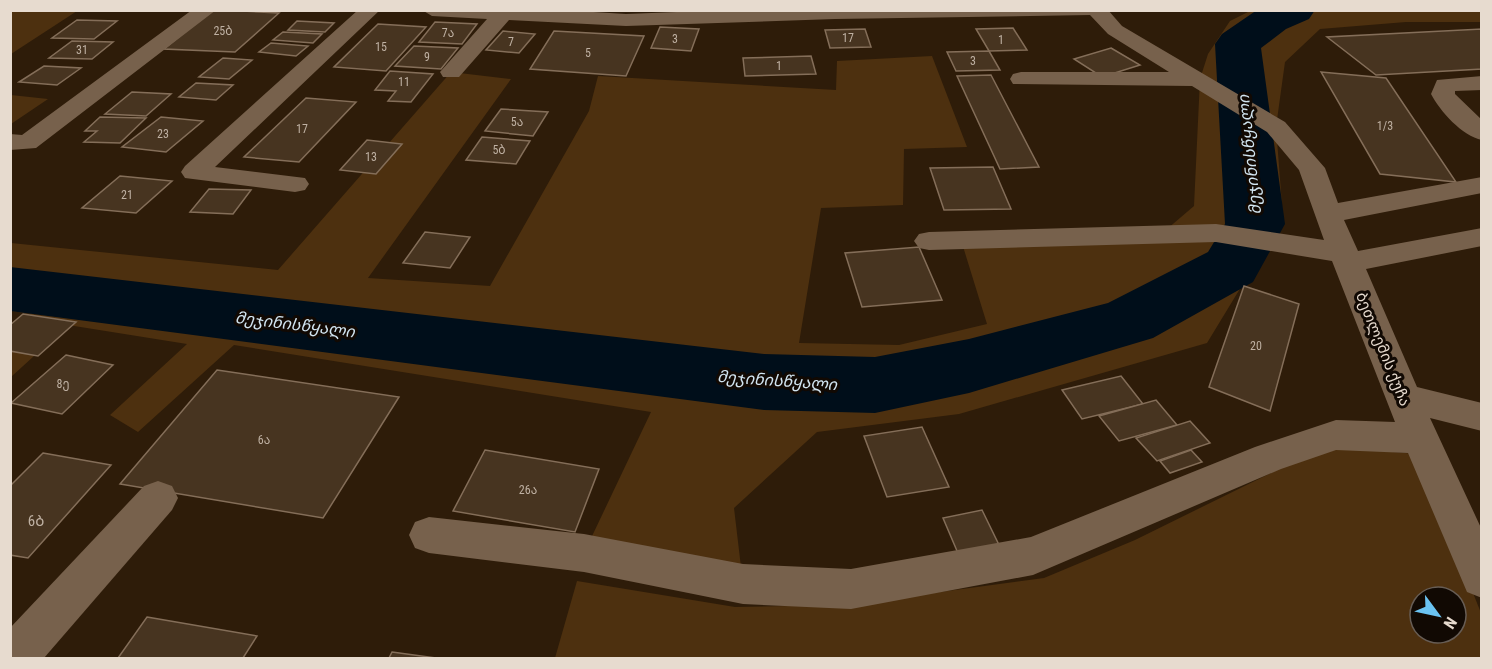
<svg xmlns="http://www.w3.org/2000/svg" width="1492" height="669" font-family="'Roboto Condensed','Noto Sans Georgian',sans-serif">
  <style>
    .green { fill: #4d300f; fill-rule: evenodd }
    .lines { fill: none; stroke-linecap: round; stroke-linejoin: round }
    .river { fill: #000e1a; fill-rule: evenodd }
    .building { fill: #473420; stroke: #846e59; stroke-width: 1.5 }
    .minor { fill: #77614c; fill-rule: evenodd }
    .labels { text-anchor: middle; stroke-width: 6; stroke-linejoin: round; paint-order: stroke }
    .number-label { font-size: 12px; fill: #bfb1a3 }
    .street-label { font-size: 15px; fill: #e7dbcf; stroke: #110903 }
    .near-number-label { font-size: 15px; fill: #bfb1a3 }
    .water-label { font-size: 16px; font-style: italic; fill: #d2e5f1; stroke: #110903 }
  </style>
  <rect width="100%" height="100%" fill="#2e1c09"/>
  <g class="green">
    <path d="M11,10H77V11L11,54Z"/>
    <path d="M1252,10L1481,11V22H1406L1320,29L1285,62L1276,127L1283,218L1207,343L959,414L817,432L734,508L743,584L584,553L651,412L234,345L138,432L110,415L187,344L68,325L11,377V333L31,314L11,311V243L278,270L451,72L511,79L368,278L490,286L589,111L598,76L836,90L837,61L932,56L967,147L904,149L903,205L821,208L799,343L899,345L987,324L961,240L1160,235L1194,206L1200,79L1208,54L1230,21Z"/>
    <path d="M11,95L48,99L11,124Z"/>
    <path d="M1329,447L1418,454L1481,613V658H555L577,581L735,607L843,605L1044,578L1135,540L1277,470ZM1420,597H1456V633H1420Z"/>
  </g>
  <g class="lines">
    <path class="river" d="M1257,10H1315L1309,19L1286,29L1261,48L1285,224L1253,282L1153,338L969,393L875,413L764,410L10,311V267L764,354L875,357L969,339L1108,303L1208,252L1225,224L1215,44L1222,34Z"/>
  </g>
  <g class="building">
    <path d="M212,10H224L279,13L235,52L164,49Z"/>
    <path d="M77,20L117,21L94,39L52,38Z"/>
    <path d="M297,21L334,23L325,32L288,30Z"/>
    <path d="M435,22L477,24L462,44L419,42Z"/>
    <path d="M378,24L426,27L386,71L334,67Z"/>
    <path d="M660,27L699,29L691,51L651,48Z"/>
    <path d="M1013,28L1027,50L989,51L976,29Z"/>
    <path d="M865,29L871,47L830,48L825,30Z"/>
    <path d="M1482,29V69L1376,75L1327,37Z"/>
    <path d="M503,31L535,34L519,53L486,50Z"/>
    <path d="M554,31L644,36L626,76L530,69Z"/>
    <path d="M283,32L322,34L313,43L273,40Z"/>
    <path d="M72,41L113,42L92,59L49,58Z"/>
    <path d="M271,43L308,46L296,56L259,52Z"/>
    <path d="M414,46L458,48L441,69L395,66Z"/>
    <path d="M1111,48L1140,65L1102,77L1074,59Z"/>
    <path d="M989,51L1000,70L956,71L947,52Z"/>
    <path d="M811,56L816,74L745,76L743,58Z"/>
    <path d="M223,58L252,60L229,79L199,77Z"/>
    <path d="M44,66L81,68L57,85L19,82Z"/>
    <path d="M390,71L433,74L411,102L388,101L396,91L375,90Z"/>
    <path d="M1321,72L1386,78L1456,182L1380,174Z"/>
    <path d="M991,75L1039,167L1000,169L957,76Z"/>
    <path d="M196,83L233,85L216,100L179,97Z"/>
    <path d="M132,92L171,94L146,116L105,114Z"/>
    <path d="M306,98L356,102L299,162L244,157Z"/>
    <path d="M501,109L548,112L533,136L485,131Z"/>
    <path d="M100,117L146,118L120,143L84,142L97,131H85Z"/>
    <path d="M161,117L203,121L166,152L122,147Z"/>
    <path d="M482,137L530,141L516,164L466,160Z"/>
    <path d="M367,140L402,144L376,174L340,170Z"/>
    <path d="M993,167L1011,209L944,210L930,168Z"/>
    <path d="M120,176L172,181L136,213L82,208Z"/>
    <path d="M209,189L251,190L233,214L190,212Z"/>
    <path d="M425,232L470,237L450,268L403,263Z"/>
    <path d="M919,247L942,300L862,307L845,253Z"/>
    <path d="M1244,286L1299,304L1270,411L1209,387Z"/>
    <path d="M23,314L76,322L38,356L10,351V325Z"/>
    <path d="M66,355L113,365L62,414L11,403Z"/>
    <path d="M217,370L399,397L323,518L120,484Z"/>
    <path d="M1121,376L1143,404L1082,419L1062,390Z"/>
    <path d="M1156,400L1177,425L1119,441L1099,416Z"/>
    <path d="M1190,421L1210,443L1157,461L1136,438Z"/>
    <path d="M922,427L949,487L887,497L864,436Z"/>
    <path d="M485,450L599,469L575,532L453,511Z"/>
    <path d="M1191,450L1202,462L1170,473L1160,461Z"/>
    <path d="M43,453L111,465L28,558L10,555V486Z"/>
    <path d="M982,510L1001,549L960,558L943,518Z"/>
    <path d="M147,617L257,636L243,658H118Z"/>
    <path d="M392,652L436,658H389Z"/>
  </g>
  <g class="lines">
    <g class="minor">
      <path d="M192,10H216L36,148L10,150V134L22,135Z"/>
      <path d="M358,10H380L215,167L305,178L309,184L305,190L295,192L185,178L181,172L185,166Z"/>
      <path d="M422,10H561L626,14L727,10H1108L1122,26L1285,122L1325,168L1338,203L1482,177V193L1344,220L1358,251L1482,228V246L1366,269L1417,387L1482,403V431L1430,418L1482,530V598L1467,592L1408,453L1336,450L1281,469L1033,575L851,609L743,604L584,572L429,553L415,548L409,535L415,522L429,517L584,534L743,564L851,569L1031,537L1255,447L1336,420L1395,422L1332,261L1216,242L929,250L919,248L914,241L919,234L929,232L1216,224L1324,240L1299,170L1267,132L1192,86L1013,84L1010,79L1013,74L1021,72H1169L1108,34L1090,15L835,19L626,26L509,20L459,77H443L440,72L487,19L432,16Z"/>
      <path d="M1482,76V90L1455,91V94L1482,120V140C1462,136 1440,111 1431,94L1437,80Z"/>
      <path d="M158,481L172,486L178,498L172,510L44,658H10V628L144,486Z"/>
    </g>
  </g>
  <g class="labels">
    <g class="number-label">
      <text x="223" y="35">25ბ</text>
      <text x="448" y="37">7ა</text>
      <text x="848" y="42">17</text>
      <text x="675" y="43">3</text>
      <text x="1001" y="44">1</text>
      <text x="511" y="46">7</text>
      <text x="381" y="51">15</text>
      <text x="82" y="54">31</text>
      <text x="588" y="57">5</text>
      <text x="427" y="61">9</text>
      <text x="973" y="65">3</text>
      <text x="779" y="70">1</text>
      <text x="404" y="86">11</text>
      <text x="517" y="126">5ა</text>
      <text x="1385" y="130">1/3</text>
      <text x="302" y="133">17</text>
      <text x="163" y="138">23</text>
      <text x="499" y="154">5ბ</text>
      <text x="371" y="161">13</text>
      <text x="127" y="199">21</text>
      <text x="1256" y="350">20</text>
      <text x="63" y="388">8ე</text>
      <text x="264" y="444">6ა</text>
      <text x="528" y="494">26ა</text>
    </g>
    <g class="street-label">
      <text transform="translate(1383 349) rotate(68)" y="5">ბეთლემის ქუჩა</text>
    </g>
    <g class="near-number-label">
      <text x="36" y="526">6ბ</text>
    </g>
    <g class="water-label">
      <text transform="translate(1249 155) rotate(-96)" y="6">მეჯინისწყალი</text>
      <text transform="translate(295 324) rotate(7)" y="6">მეჯინისწყალი</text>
      <text transform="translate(777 380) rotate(4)" y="6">მეჯინისწყალი</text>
    </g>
  </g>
  <rect width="1492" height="669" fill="none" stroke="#e7dbcf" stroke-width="24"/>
  <g transform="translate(1438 615) rotate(123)"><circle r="28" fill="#110903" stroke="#675d55" stroke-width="1.5"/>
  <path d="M0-4.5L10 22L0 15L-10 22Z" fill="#6bc3f2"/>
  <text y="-9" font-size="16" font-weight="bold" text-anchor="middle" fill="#e7dbcf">N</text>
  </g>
</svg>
